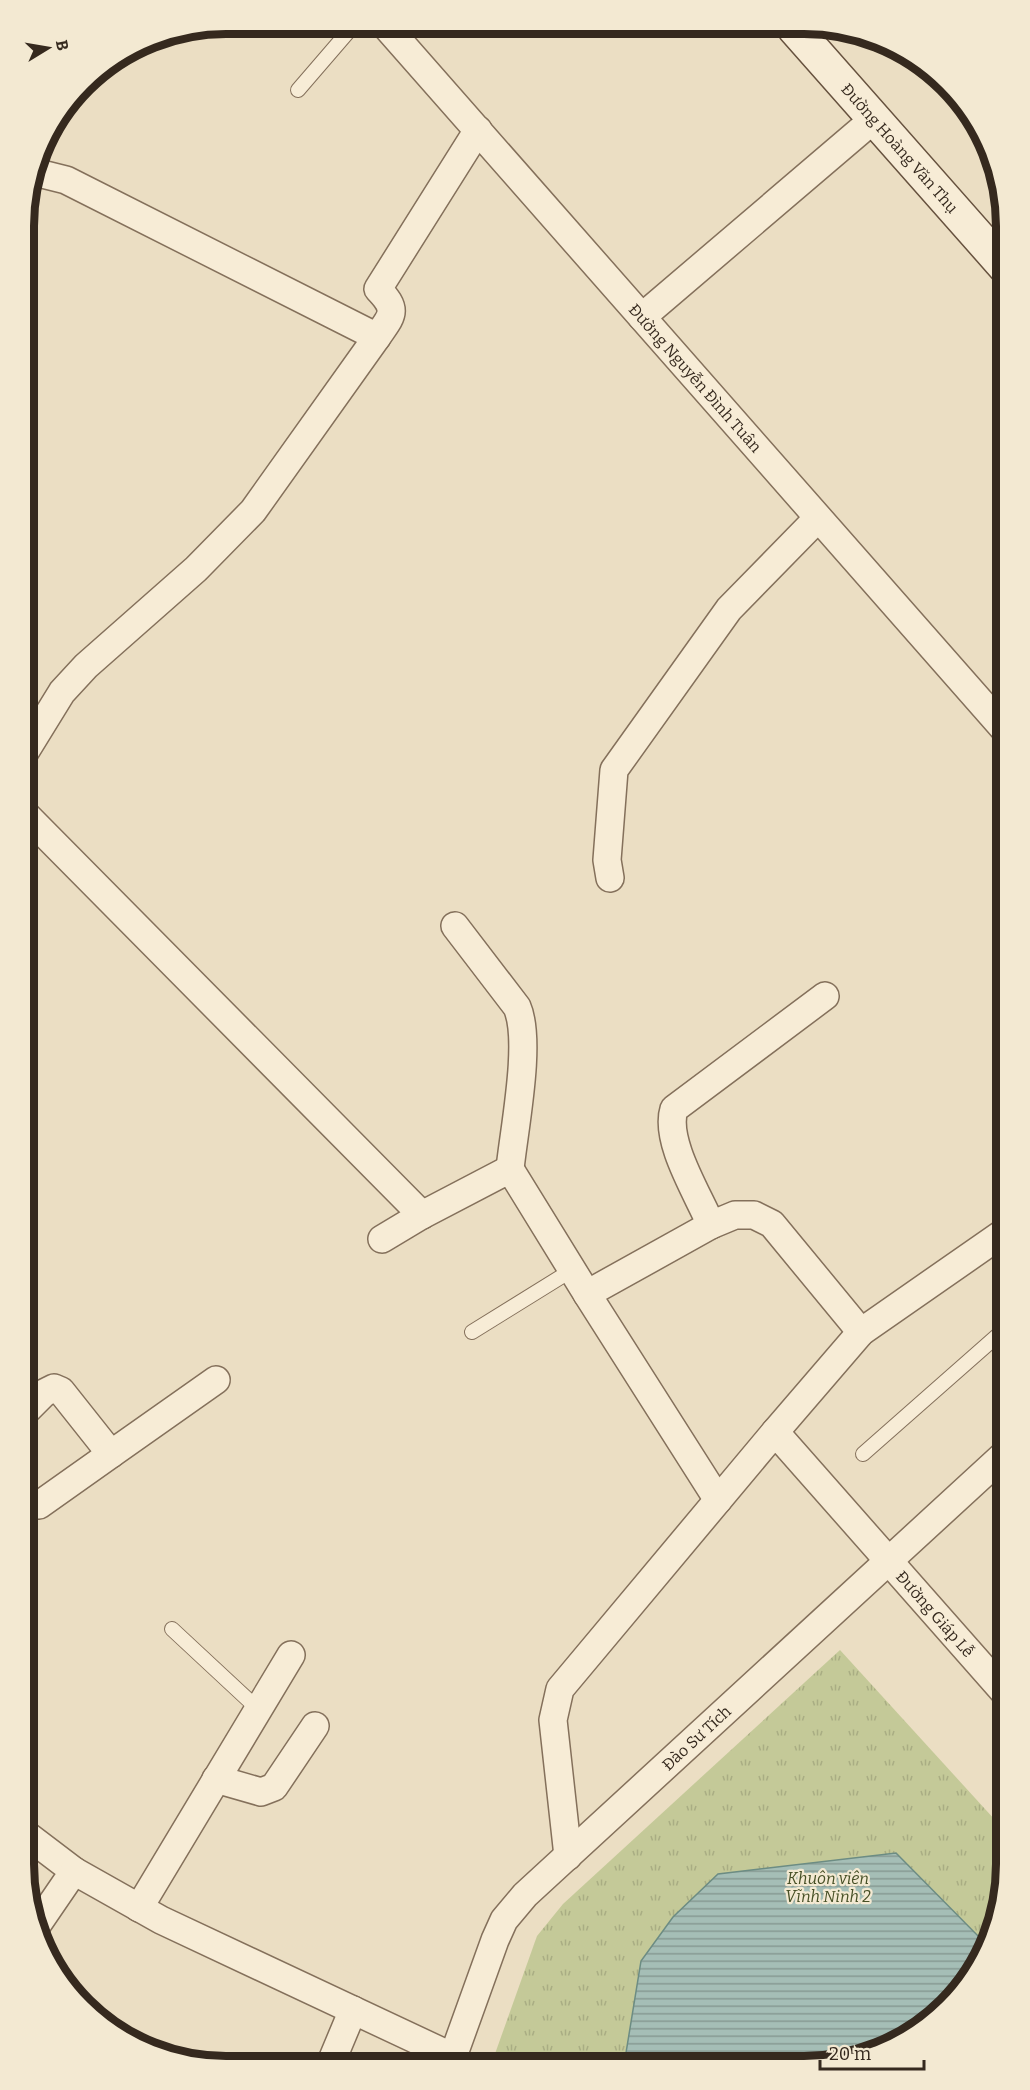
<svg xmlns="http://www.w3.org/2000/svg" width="1030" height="2090" font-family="Bitter,serif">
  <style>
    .green { fill: #c4c998 }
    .park { fill: url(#park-tufts) }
    .water { fill: url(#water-rules); stroke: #6c8c83; stroke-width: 1.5 }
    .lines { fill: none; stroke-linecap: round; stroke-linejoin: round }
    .lane-casing { stroke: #84705b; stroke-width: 16 }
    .street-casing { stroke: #84705b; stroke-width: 30 }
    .secondary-casing { stroke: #66513e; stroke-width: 36 }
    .lane { stroke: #f7ecd6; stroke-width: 14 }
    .street { stroke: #f7ecd6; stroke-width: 27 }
    .secondary { stroke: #f7ecd6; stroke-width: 33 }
    .labels { text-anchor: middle; stroke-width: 4.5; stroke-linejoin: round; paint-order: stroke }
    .street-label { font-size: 16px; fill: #35291e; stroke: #f3e9d2 }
    .park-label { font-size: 16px; font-style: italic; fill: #475026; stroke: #f3e9d2 }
    .rim { fill: none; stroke: #35291e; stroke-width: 8 }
  </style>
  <defs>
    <pattern id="park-tufts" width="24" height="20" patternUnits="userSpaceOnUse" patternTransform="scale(1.5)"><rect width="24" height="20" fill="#c4c998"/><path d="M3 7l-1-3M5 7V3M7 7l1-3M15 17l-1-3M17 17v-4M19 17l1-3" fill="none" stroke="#a9ad83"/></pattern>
    <pattern id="water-rules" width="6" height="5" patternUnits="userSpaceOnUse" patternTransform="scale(1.5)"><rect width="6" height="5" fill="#a5beb6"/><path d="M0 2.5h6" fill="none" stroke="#879a93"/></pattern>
  </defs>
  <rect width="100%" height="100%" fill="#ebdec3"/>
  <path class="green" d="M912,62L937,75L981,141Z"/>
  <path class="park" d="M840,1650L1006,1832V1877L991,1941L964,1987L916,2032L868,2055L803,2066L491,2065L537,1936L563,1904Z"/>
  <path class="water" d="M896,1853L988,1946C969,1977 947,2012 915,2032C838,2080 713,2066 624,2065L641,1961L673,1917L718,1874Z"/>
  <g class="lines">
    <g class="lane-casing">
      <g id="lane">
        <path d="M298,90L354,25"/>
        <path d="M472,1332L572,1270"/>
        <path d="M863,1454L1006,1328"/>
        <path d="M172,1629L258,1709"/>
      </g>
    </g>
    <g class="street-casing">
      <g id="street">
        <path id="s1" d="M385,25L1006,731"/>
        <path d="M642,317L874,119"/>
        <path d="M377,337C392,315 399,311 378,289L478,130"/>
        <path d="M25,752L62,692L86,666L196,569L253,511L377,337L66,180L34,172"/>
        <path d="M25,814L422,1215"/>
        <path d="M610,878L607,860L614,770L729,609L818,518"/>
        <path d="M455,926L517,1007C532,1041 514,1129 510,1169"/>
        <path d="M711,1225C698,1194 664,1141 674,1109L825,996"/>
        <path d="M382,1239L422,1215L510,1169L587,1294"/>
        <path d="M24,1413L44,1393L54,1388L61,1391L111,1454L216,1380"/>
        <path d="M775,1432L861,1332L1006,1231"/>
        <path d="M718,1500L587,1294L711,1225L735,1215H754L772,1224L861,1332"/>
        <path d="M39,1505L111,1454"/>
        <path d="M216,1779L261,1792L274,1787L315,1726"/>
        <path d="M24,1833L74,1871L35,1928"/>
        <path id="s2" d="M568,1856L553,1720L560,1689L775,1432L1006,1694"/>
        <path d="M74,1871L161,1920L453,2057"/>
        <path d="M139,1908L291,1655"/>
        <path d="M330,2065L353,2010"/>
        <path id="s3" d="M450,2065L495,1940L504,1920L525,1895L1006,1453"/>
      </g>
    </g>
    <g class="secondary-casing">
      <g id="secondary">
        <path id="s4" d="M794,28L1006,268"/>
      </g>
    </g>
    <use href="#lane" class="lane"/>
    <use href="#street" class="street"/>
    <use href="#secondary" class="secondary"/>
  </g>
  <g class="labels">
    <g class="street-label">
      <text dy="6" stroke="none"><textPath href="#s4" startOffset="160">Đường Hoàng Văn Thụ</textPath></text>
      <text dy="6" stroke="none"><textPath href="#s1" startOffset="470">Đường Nguyễn Đình Tuân</textPath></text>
      <text dy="6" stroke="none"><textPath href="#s2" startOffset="746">Đường Giáp Lễ</textPath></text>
      <text dy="6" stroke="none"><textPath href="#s3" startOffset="420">Đào Sư Tích</textPath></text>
    </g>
    <g class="park-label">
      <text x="828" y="1884">Khuôn viên<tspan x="828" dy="18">Vĩnh Ninh 2</tspan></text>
    </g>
  </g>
  <path d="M0 0H1030V2090H0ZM226 34H804A192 192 0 0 1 996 226V1864A192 192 0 0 1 804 2056H226A192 192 0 0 1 34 1864V226A192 192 0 0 1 226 34Z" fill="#f3e9d2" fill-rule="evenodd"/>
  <path class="rim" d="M226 34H804A192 192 0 0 1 996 226V1864A192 192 0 0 1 804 2056H226A192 192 0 0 1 34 1864V226A192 192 0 0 1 226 34Z"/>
  <g transform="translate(48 48) rotate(79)" stroke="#f3e9d2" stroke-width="4.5" paint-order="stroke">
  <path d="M0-4.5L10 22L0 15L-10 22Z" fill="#35291e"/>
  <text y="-9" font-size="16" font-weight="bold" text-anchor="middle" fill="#35291e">B</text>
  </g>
  <path d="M820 2060v9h104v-9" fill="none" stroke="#35291e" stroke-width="3"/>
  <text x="829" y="2060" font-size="18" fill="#35291e" stroke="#f3e9d2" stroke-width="4.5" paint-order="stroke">20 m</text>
</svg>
